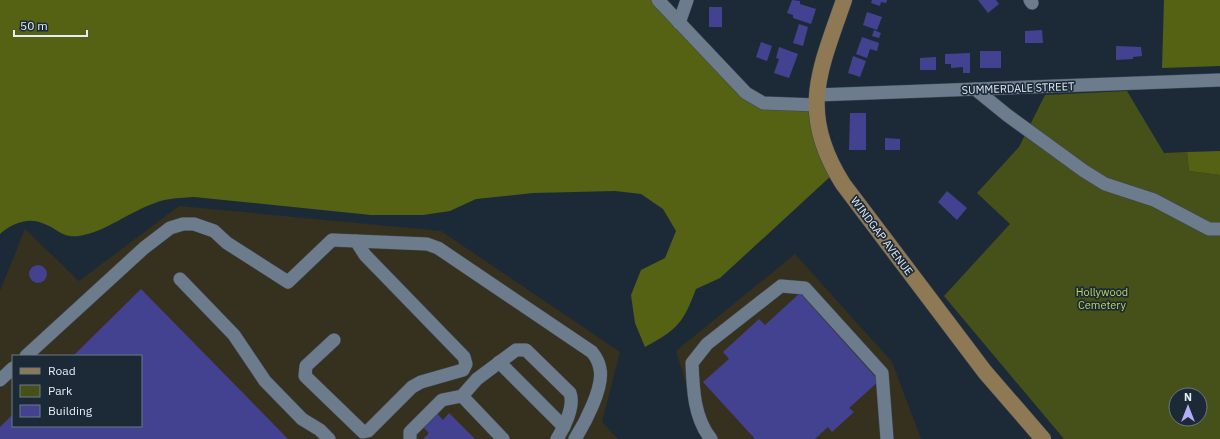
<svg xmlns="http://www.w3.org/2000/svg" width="1220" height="439" font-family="'IBM Plex Sans',sans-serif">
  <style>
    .industrial { fill: #36301e; fill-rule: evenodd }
    .green { fill: #465119; fill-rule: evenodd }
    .forest { fill: #556214 }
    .building { fill: #434290 }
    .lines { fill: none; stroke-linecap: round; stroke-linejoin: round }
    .minor-casing { stroke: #3b4753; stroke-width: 14 }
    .major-casing { stroke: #3b4753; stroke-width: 17 }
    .minor { stroke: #6c7c8c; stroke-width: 13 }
    .major { stroke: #8f7955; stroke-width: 16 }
    .labels { text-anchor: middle; stroke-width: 3.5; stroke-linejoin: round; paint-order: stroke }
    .street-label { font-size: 11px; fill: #e3edf6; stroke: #1c2a38 }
    .park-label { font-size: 11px; fill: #bed757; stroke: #1c2a38 }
  </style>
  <rect width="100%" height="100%" fill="#1c2a38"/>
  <g class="industrial">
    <path d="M179,206L441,231L620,352L602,422L618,439H0V291L25,229L79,281ZM13,356H141V426H13Z"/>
    <path d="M795,254L892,362L921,439H703L676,351Z"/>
  </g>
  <path class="green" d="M1127,91L1164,153L1187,152L1189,171L1220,175V439H1064L944,296L1010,224L977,193L1019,147L1045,95ZM1176,395H1200V419H1176Z"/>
  <g class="forest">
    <path d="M0,0H654L742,94L813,108L832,175L720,278L696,289C683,323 678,329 645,347L635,323L631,295L641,270L665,258L676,231L663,209L641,194L615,191L533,193L476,199L450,211L423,215H371L194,197C181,198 167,198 155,203C129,212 105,232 79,236C60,238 58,228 42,223C28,217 11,224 0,234Z"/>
    <path d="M1164,0H1220V66L1162,68Z"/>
    <path d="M1220,151V175L1189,171L1187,152Z"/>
  </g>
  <g class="building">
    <path d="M792,0L800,1V4L816,9L811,24L793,18V15L787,13Z"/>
    <path d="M872,0H887L886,3L881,2L880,6L871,3Z"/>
    <path d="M978,0H996L999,4L988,13Z"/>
    <rect x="709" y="7" width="13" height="20"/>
    <path d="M867,12L882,17L877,30L863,25Z"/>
    <path d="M799,24L808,27L803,46L793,43Z"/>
    <path d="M874,30L881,33L879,38L872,36Z"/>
    <path d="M1042,30L1043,43H1025V31Z"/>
    <path d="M862,37L879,43L877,51L870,49L867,58L856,54Z"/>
    <path d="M761,42L772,46L767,61L756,57Z"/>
    <path d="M1116,46L1141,47L1142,56L1133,57V59L1116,60Z"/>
    <path d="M779,47L798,54L789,78L774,73L779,59L776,58Z"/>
    <rect x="980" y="51" width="21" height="17"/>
    <path d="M970,53V73H963V67L951,68V64H945V54Z"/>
    <path d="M853,56L866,61L860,77L848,73Z"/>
    <path d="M936,57V70H920V58Z"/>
    <path d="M850,113H866V150H849Z"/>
    <path d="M885,138L900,139V150H885Z"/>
    <path d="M947,191L967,208L957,220L938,202Z"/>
    <circle cx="38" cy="274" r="9"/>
    <path d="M141,289L288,439H0V427L13,414V426H141V356H73Z"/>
    <path d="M800,293L879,381L849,408L854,412L832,432L828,427L815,439H755L703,382L729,359L723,352L759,319L765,325Z"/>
    <path d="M434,410L443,420L449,413L475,439H423L429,433L420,424Z"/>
  </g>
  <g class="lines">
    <g class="minor-casing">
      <g id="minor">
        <path d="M658,0L746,93L763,103L816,105"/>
        <path d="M1030,0L1032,3"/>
        <path d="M679,23L687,0"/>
        <path d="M975,89L1007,115L1084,171L1105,184L1154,200L1209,229H1220"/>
        <path d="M816,95L1220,80"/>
        <path d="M180,279L234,335L265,381L302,419L320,430L329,439"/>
        <path d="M334,340L306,366L305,376L363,432L368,431L412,387L421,382L463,370L466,364L464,357L365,255L356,241"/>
        <path d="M26,356L144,248L170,228L183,224H194L214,231L227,243L288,282L332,240L427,244L438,248L592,352C596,357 599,362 600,369C604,387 585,423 575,439"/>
        <path d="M499,362L564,427"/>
        <path d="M0,380L13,368"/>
        <path d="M462,396L477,379L516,350H526L570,393C575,407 564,427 557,439"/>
        <path d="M410,439V432L442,400L462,396L503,439"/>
        <path d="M711,439C694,418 693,389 692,363L707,344L781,286L805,288L882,373L887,439"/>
      </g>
    </g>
    <g class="major-casing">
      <path id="major" d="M844,0C819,72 798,113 843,184L985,372L1043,439"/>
    </g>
    <use href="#minor" class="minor"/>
    <use href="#major" class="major"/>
  </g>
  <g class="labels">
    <g class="street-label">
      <text transform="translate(1018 88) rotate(-2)" y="4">SUMMERDALE STREET</text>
      <text transform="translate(882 236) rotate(53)" y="4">WINDGAP AVENUE</text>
    </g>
    <g class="park-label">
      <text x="1102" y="296">Hollywood<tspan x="1102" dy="13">Cemetery</tspan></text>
    </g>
  </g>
  <rect x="12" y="355" width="130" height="72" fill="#1c2a38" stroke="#6c7884"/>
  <rect x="20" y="368" width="20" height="6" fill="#8f7955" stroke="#6c7884"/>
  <text x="48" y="375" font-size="12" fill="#e3edf6">Road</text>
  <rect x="20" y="385" width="20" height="12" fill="#465119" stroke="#6c7884"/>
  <text x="48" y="395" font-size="12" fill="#e3edf6">Park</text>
  <rect x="20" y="405" width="20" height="12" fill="#434290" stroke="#6c7884"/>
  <text x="48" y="415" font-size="12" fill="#e3edf6">Building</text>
  <g transform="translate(1188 407)"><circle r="19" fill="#1c2a38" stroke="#6c7884"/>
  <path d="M0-3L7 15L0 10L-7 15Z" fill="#b5acf8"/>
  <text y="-6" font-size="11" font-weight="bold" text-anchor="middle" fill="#e3edf6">N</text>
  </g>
  <path d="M14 30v6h73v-6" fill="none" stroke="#e3edf6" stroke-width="2"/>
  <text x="20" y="30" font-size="12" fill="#e3edf6" stroke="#1c2a38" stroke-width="3" paint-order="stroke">50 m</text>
</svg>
